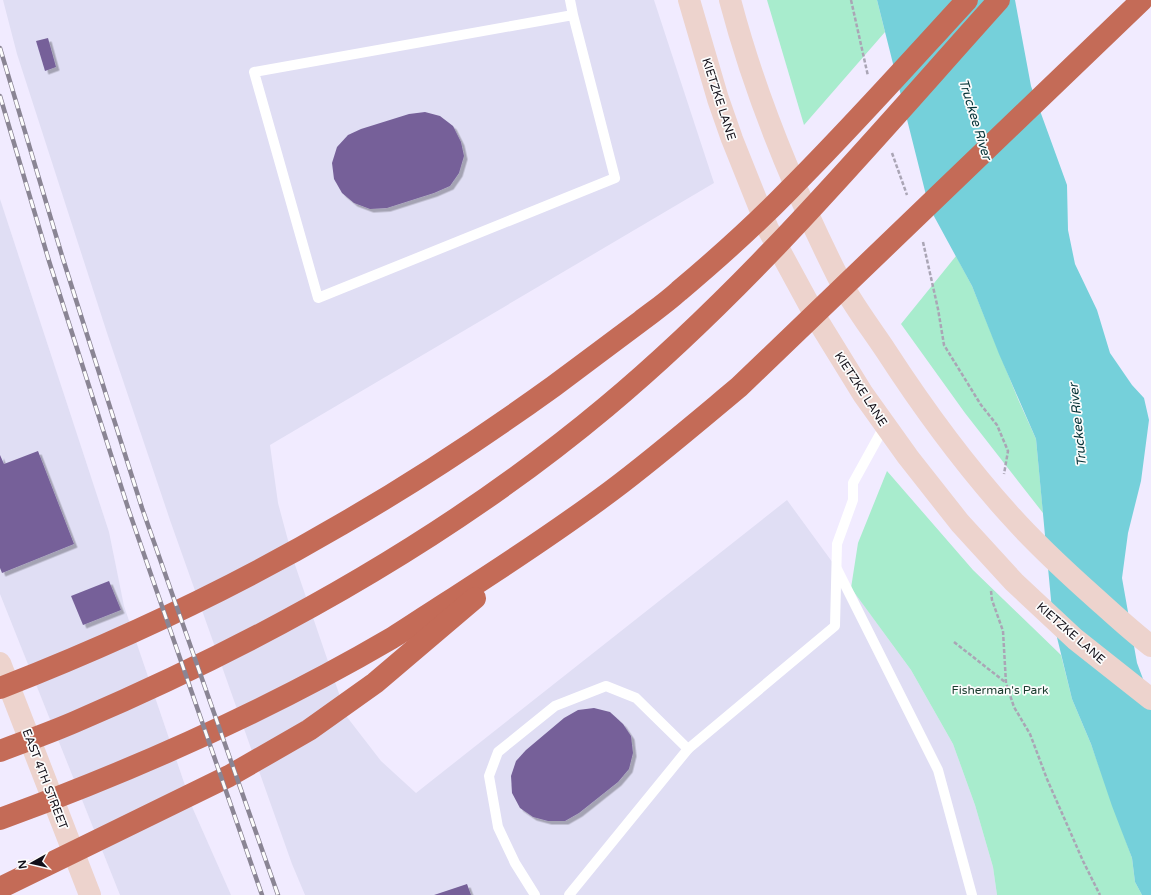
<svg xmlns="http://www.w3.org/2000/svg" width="1151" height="895" font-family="'Varela Round',sans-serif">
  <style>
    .industrial { fill: #e0def4 }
    .green { fill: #a8eccd }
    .water { fill: #75d0da }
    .building { fill: #766199; filter: url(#shadow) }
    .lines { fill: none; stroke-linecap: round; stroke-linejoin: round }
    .path { stroke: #aaa5b5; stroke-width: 2.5; stroke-dasharray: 4 2; stroke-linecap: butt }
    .lane { stroke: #fff; stroke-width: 10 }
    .secondary { stroke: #edd3cd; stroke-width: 22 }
    .highway { stroke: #c46b57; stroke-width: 22 }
    .rail-casing { stroke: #8a8594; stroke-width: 4.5 }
    .rail { stroke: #fcfcfc; stroke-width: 3; stroke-dasharray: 9; stroke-linecap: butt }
    .labels { text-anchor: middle; stroke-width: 3.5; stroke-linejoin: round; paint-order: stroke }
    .street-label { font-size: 12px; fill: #120f18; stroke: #fcfcfc }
    .park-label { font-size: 12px; fill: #193b2d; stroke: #fcfcfc }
    .water-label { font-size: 13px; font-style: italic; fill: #053337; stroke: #fcfcfc }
  </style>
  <defs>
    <filter id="shadow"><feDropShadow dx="3.5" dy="3.5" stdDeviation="0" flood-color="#0004"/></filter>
  </defs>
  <rect width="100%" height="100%" fill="#f1ebff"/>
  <g class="industrial">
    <path d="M3,0H654L714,183L270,445L278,503L293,559L347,717L381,761L416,793L787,500L911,670L953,744L975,805L993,867L997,895H305L292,864L171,523L108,336L17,54Z"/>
    <path d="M0,199L109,532L124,606L193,809L231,895H120L0,594Z"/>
  </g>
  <g class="green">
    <path d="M767,0H877L885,32L804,125Z"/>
    <path d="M956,256L972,286L1018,399L1036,439L1043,513L965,413L901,324Z"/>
    <path d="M887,471L973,570L1061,655L1072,699L1091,744L1132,858L1135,882L1142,895H997L993,867L975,805L953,744L911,670L851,588L858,543Z"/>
  </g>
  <path class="water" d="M877,0H1015L1031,86L1067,185L1068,230L1075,264L1097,310L1110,353L1132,385L1144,398L1149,420L1141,481L1128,533L1122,578L1137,663L1151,700V895H1142L1135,882L1132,858L1112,806L1091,744L1072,699L1053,621L1036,439L999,354L972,286L929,207Z"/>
  <g class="building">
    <path d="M48,38L56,67L45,71L36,41Z"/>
    <path d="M425,112L440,116L453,126L461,142L464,156L459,173L450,186L434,193L387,208L370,209L354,203L342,193L334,179L332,163L337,147L348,135L361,129L409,114Z"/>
    <path d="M38,451L74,544L2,573L0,568V455L4,464Z"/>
    <path d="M109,581L121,610L83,625L71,596Z"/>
    <path d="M594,708L610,712L623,724L631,736L633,753L629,769L618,782L579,813L565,821H548L533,817L520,808L512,793L511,776L516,761L526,750L564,718L578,710Z"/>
    <path d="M467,884L471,895H434Z"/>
  </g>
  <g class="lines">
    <g class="path">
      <path d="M851,0L868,76"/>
      <path d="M892,153L907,195"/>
      <path d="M923,242L938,309L944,345L981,405L997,425L1008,451L1004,474"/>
      <path d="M991,591L992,600L1003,631L1006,683L1014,707L1030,734L1047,779L1083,861L1100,895"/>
      <path d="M954,642L1005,682"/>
    </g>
    <g class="lane">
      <path d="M570,0L573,15L615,178L318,298L254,72L573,15"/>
      <path d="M837,569L938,770L972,895"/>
      <path d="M535,895L515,863L498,827L489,776L498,752L555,706L606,686L636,698L688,749"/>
      <path d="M569,895L688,749L835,626L837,544L853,500V483L885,425"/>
    </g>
    <g class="secondary">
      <path d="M689,0L718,99L732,139L768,229L818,321L863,394L908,457L960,523L1014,582L1075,639L1151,699"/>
      <path d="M730,0C755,95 793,187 837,275C850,301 870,327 886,351C923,408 964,464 1010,515C1035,543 1063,569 1092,595C1111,612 1130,630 1151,646"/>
      <path d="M0,663L90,895"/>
    </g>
    <g class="highway">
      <path d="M0,688C118,642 233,588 342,524C415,482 486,435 554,386C583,364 612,343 641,321C654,311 667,302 679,291C717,259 755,225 790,189C851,128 909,63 967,0"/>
      <path d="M0,751C26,741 52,732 77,721C266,640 448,539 606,407C751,286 873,140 999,0"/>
      <path d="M0,819C134,770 269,710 392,638C413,625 433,611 454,598C507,564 560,529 611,491C655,458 697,422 739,387L1142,0"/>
      <path d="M0,888L229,776L309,730L375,683L475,598"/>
    </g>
    <g class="rail-casing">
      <g id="rail">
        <path d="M0,48L63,259L142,508L278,895"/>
        <path d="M0,96L49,261L129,511L262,895"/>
      </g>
    </g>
    <use href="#rail" class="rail"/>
  </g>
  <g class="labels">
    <g class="street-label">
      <text transform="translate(719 99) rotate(72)" y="4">KIETZKE LANE</text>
      <text transform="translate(861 389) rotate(57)" y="4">KIETZKE LANE</text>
      <text transform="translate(1071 633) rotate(41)" y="4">KIETZKE LANE</text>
      <text transform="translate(45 779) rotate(69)" y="4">EAST 4TH STREET</text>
    </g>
    <g class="park-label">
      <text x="1000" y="694">Fisherman's Park</text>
    </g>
    <g class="water-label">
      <text transform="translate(976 119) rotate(73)" y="5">Truckee River</text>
      <text transform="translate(1077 425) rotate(-96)" y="5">Truckee River</text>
    </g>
  </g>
  <g transform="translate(32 863) rotate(262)" stroke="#fcfcfc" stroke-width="3" paint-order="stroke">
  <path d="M0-3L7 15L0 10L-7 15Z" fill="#120f18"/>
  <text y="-6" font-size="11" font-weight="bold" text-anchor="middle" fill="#120f18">N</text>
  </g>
</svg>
